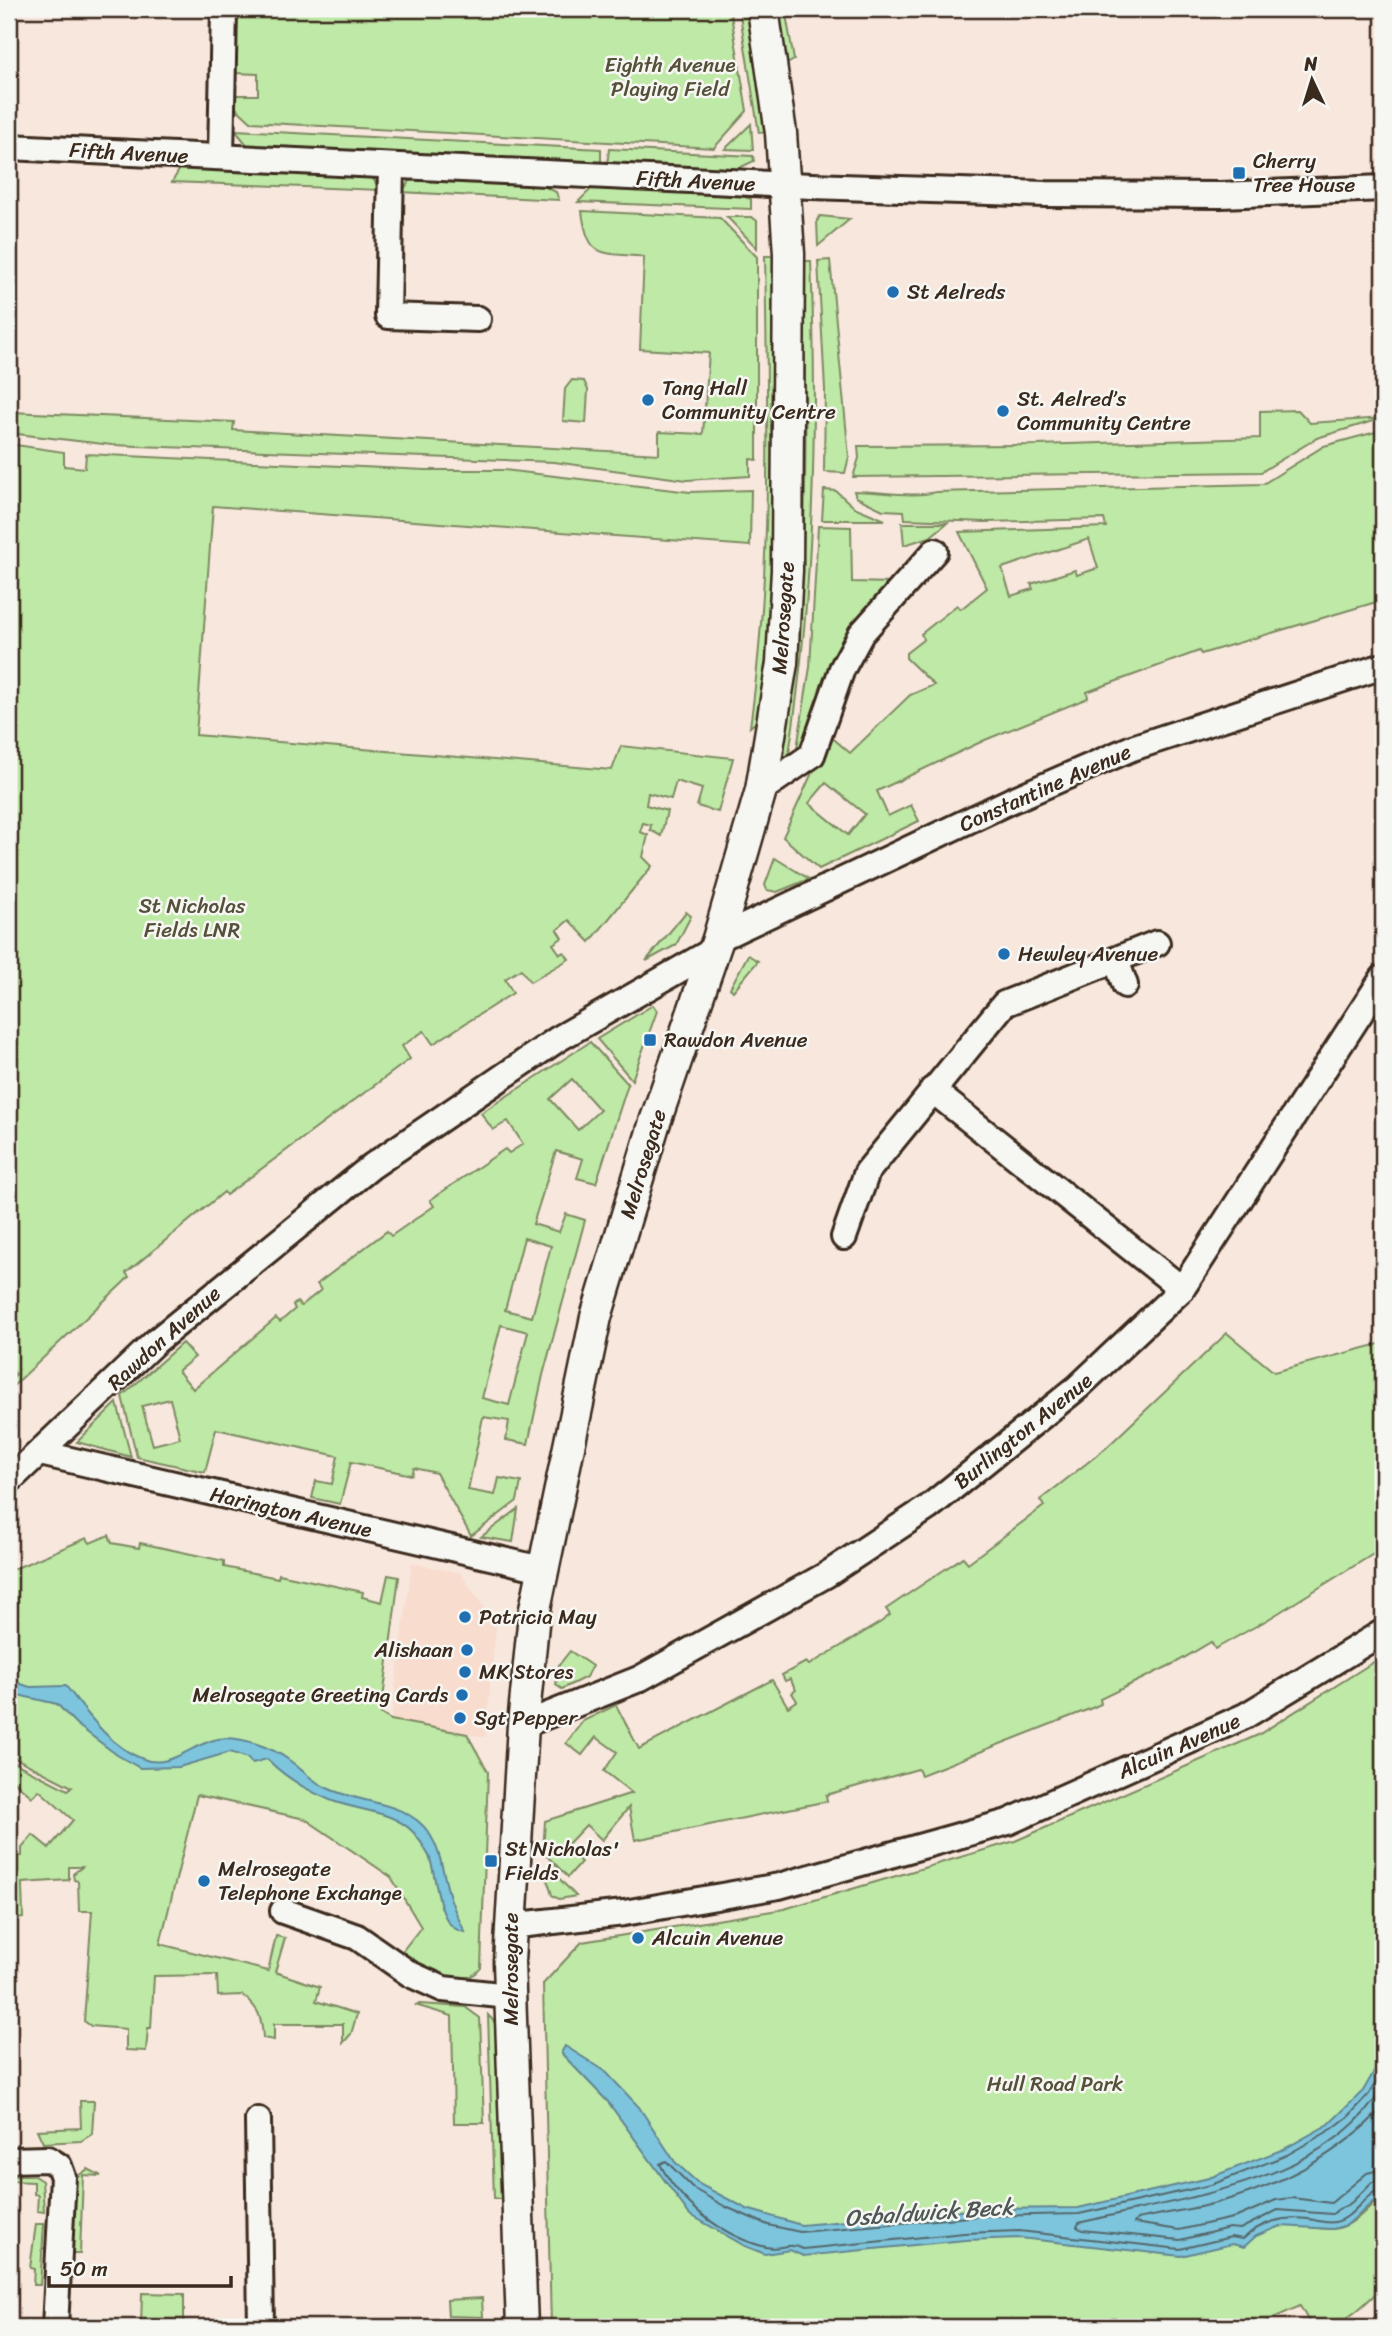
<svg xmlns="http://www.w3.org/2000/svg" width="1392" height="2336" font-family="Sriracha,sans-serif">
  <style>
    .built { fill: #f8dcce }
    .green { fill: #bfe9a6; stroke: #7d8a62; stroke-width: 2; fill-rule: evenodd }
    .water { fill: #7dc4dd; stroke: #638691; stroke-width: 2 }
    .lines { fill: none; stroke-linecap: round; stroke-linejoin: round }
    .shore { stroke: #55686a; stroke-width: 2 }
    .minor-casing { stroke: #3b2a1e; stroke-width: 30 }
    .tertiary-casing { stroke: #3b2a1e; stroke-width: 35 }
    .minor { stroke: #f6f6f2; stroke-width: 24 }
    .tertiary { stroke: #f6f6f2; stroke-width: 30 }
    .poi-dot { fill: #1f6fb2; stroke: #f6f6f2; stroke-width: 2.5 }
    .labels { text-anchor: middle; stroke-width: 5; stroke-linejoin: round; paint-order: stroke }
    .park-label { font-size: 21px; fill: #555039; stroke: #f6f6f2 }
    .street-label { font-size: 21px; fill: #3b2a1e; stroke: #f6f6f2 }
    .poi-label { font-size: 21px; fill: #3b2a1e; stroke: #f6f6f2; text-anchor: start }
    .water-label { font-size: 23px; font-style: italic; fill: #4f5857; stroke: #f6f6f2 }
  </style>
  <rect width="100%" height="100%" fill="#f7e7dd"/>
  <filter id="ink" filterUnits="userSpaceOnUse"><feTurbulence type="fractalNoise" baseFrequency=".0143" numOctaves="2"/><feDisplacementMap in="SourceGraphic" scale="14" xChannelSelector="R" yChannelSelector="G"/><feConvolveMatrix kernelMatrix="1 2 1 2 8 2 1 2 1" color-interpolation-filters="sRGB"/></filter>
  <g filter="url(#ink)">
    <path class="built" d="M412,1563L460,1573L496,1625L485,1737L391,1720Z"/>
    <g class="green">
      <path d="M238,9H730L747,111L714,148L251,122L236,108V95H258V74L235,73Z"/>
      <path d="M739,9H749L767,132L759,133Z"/>
      <path d="M785,9L794,60L785,65L777,12Z"/>
      <path d="M751,124L753,150L725,149Z"/>
      <path d="M235,130L601,149V164L248,146Z"/>
      <path d="M609,149L753,156L754,161L735,170L607,165Z"/>
      <path d="M181,167L362,175L372,177L380,190L172,182Z"/>
      <path d="M420,178L539,184L556,192L559,200L401,192L410,181Z"/>
      <path d="M593,187L731,193L751,199V209L578,202Z"/>
      <path d="M582,211L720,218L757,257V460L750,459V476L687,480L554,462L112,445L9,433V371L14,372L11,412L234,422L233,430L659,454V432L703,434L709,353L640,349L644,257C601,252 588,260 582,211Z"/>
      <path d="M820,216L850,219L818,246L817,221Z"/>
      <path d="M727,217H752L757,221V248Z"/>
      <path d="M765,256H773C778,410 781,564 761,718L750,727C772,571 768,413 765,256Z"/>
      <path d="M830,260L849,457L845,473L824,472L825,389L818,261Z"/>
      <path d="M802,261H811C818,426 814,590 789,754L787,768L778,775C810,605 808,432 802,261Z"/>
      <path d="M572,380L584,381L588,390L586,423L563,421L565,389Z"/>
      <path d="M1298,410L1310,423L1383,418L1317,438L1261,472L853,477L859,458L858,446L1037,445L1260,438V411Z"/>
      <path d="M1383,430V600L1201,654L1199,651L1087,692L1088,698L985,740L877,791L888,816L911,805L919,821L819,869L783,837L829,735L850,753L910,695L934,685L906,658V653L924,639L921,634L957,605L961,609L987,588L959,532L1106,527L1104,519L986,522L905,519L904,511L883,510L856,497L854,491C880,491 913,498 936,492L1263,484L1324,446ZM1089,539L1098,568L1077,575L1075,570L1031,584L1033,589L1011,596L1002,568ZM826,783L865,814L848,835L809,803Z"/>
      <path d="M9,444L64,452V466L85,468L86,454L425,470H504L690,492L751,490L750,546L213,506L196,735L612,770L621,746L733,758L718,812L697,806L702,789L676,781L671,799L648,793L646,805L667,811L661,836L650,830L651,825L643,823L640,832L648,835L643,857L652,866L590,942L569,920L557,930L562,938L553,944L560,954L564,952L569,959L530,982L521,969L505,979L513,993L433,1044L424,1031L402,1046L410,1059L226,1195L224,1192L126,1273L129,1277L122,1284L9,1390V1381L16,1374L9,1368Z"/>
      <path d="M824,490L836,491L854,507L885,520H822Z"/>
      <path d="M902,523H947L930,537L904,545Z"/>
      <path d="M818,526L851,527L852,582L891,583L795,761L810,667Z"/>
      <path d="M775,858L809,879L777,892L767,890L765,885Z"/>
      <path d="M686,912L691,916L676,945L646,961Z"/>
      <path d="M748,955L758,961L733,991L730,988Z"/>
      <path d="M653,1005L657,1011L632,1080L597,1039Z"/>
      <path d="M590,1042L628,1084L596,1183L577,1178L583,1159L556,1151L533,1224L559,1232L566,1214L585,1220L543,1375L528,1444L506,1440L509,1421L483,1417L468,1490L495,1495L499,1478L521,1482L517,1501L471,1536L436,1473L414,1468L412,1475L351,1462L340,1504L312,1498L316,1481L332,1484L338,1456L216,1429L205,1472L137,1457L122,1396L182,1343L195,1357L178,1371L193,1389L276,1318L280,1322L295,1309L293,1305L297,1302L301,1306L321,1290L317,1284L387,1231L391,1236L434,1206L430,1200L505,1149L509,1153L523,1144L508,1121L493,1130L481,1113ZM572,1079L600,1110L578,1130L550,1099ZM524,1238L551,1246L532,1317L505,1310ZM501,1325L528,1332L509,1405L482,1398ZM170,1399L180,1438L153,1445L142,1406Z"/>
      <path d="M1227,1333L1274,1372L1383,1343V1523L1380,1526L1383,1548L1267,1620L1215,1649L1211,1642L1177,1662L1100,1699L1101,1704L1092,1708L921,1775L918,1769L826,1795L827,1801L818,1803L635,1840L629,1807L602,1840L586,1825L565,1847L581,1862L568,1877L543,1852L545,1821L632,1793L604,1771L617,1752L596,1737L582,1755L566,1743L583,1721L616,1705L639,1749L772,1680L788,1707L797,1701L792,1693L796,1690L790,1679L785,1681L782,1675L806,1662L809,1665L881,1622L890,1615L886,1609L963,1557L968,1563L1044,1506L1040,1500L1106,1448Z"/>
      <path d="M117,1403L131,1457L77,1442Z"/>
      <path d="M518,1509L513,1542L481,1537Z"/>
      <path d="M109,1535L112,1543L139,1548L140,1543L224,1561V1567L278,1578L279,1574L363,1592L362,1597L382,1602L388,1575L399,1577L381,1714L391,1720L467,1734L488,1772L481,1968C461,1994 419,1968 397,1958L421,1927L391,1877L305,1819L197,1795L160,1944L268,1971L276,1936L285,1938L275,1972L320,1987L316,2001L357,2014L351,2034L343,2043V2024H274V2040L263,2038C262,2017 259,2008 242,1995L218,1996L217,1975L154,1976L151,2028H148L146,2051L126,2050V2029L91,2026L84,2021L92,1911H79L78,1881L74,1880L73,1874L82,1867H69V1880L22,1883L23,1918L12,1919V1941H9V1868H16L17,1856H22V1848L33,1835L49,1848L73,1820L39,1790L32,1797L9,1777V1760L68,1790L72,1787L9,1755V1571L87,1538L90,1543Z"/>
      <path d="M570,1651L592,1666L586,1677L562,1689L556,1685L559,1665Z"/>
      <path d="M1383,1656V2108L1274,2228C1293,2221 1310,2229 1329,2229C1352,2230 1369,2207 1383,2193V2287C1359,2308 1347,2327 1312,2327L1300,2306L1260,2324L1261,2327H551L543,1984L582,1942L784,1909L1015,1841L1258,1735Z"/>
      <path d="M550,1869L576,1896L559,1899L552,1895L546,1875Z"/>
      <path d="M420,2004L465,2007L480,2018L484,2123H454L452,2016L415,2005Z"/>
      <path d="M488,2015L499,2027L505,2200L494,2198Z"/>
      <path d="M80,2101H94L92,2134L81,2141L43,2143L37,2130L81,2128Z"/>
      <path d="M88,2169L101,2176L83,2175L80,2254H65L75,2178Z"/>
      <path d="M9,2176H34L42,2181L44,2212L37,2211L38,2195L34,2194V2182L9,2181Z"/>
      <path d="M36,2224H44L40,2285H33L34,2269L30,2268Z"/>
      <path d="M142,2293L184,2294V2327H141Z"/>
      <path d="M482,2298L483,2317L448,2316L447,2300Z"/>
    </g>
    <g class="water">
      <path d="M9,1680L30,1687L66,1686C87,1713 110,1747 143,1759C170,1770 193,1743 218,1739C239,1735 273,1748 289,1760C303,1770 311,1781 327,1788C360,1804 406,1800 429,1833C443,1854 443,1880 452,1903C455,1911 461,1924 465,1932C436,1929 438,1878 429,1856C425,1848 419,1839 414,1833C393,1810 357,1811 330,1800C308,1791 284,1776 267,1759L252,1763L248,1758L230,1752L179,1767L140,1768L117,1755L76,1724L57,1704L9,1693Z"/>
      <path d="M565,2046L605,2071L639,2107L675,2162L699,2184L747,2209L801,2225L980,2209L1078,2208L1209,2178L1284,2149L1329,2124L1363,2091L1383,2056V2193L1347,2225L1333,2229L1280,2226L1256,2236L1244,2247L1232,2244L1181,2256L1020,2238L965,2240L803,2256L790,2250L765,2254L745,2246L689,2214L608,2102L561,2053Z"/>
    </g>
    <g class="lines">
      <g class="shore">
        <path d="M1383,2070L1369,2094L1349,2116L1332,2129L1287,2155L1211,2185L1079,2214L980,2216L800,2232L768,2225L726,2207L694,2189L666,2161L660,2164C680,2203 723,2237 766,2247C782,2251 786,2241 803,2249L964,2233L1019,2231L1180,2249L1231,2237L1243,2239C1260,2222 1284,2216 1308,2219C1317,2220 1326,2224 1335,2222C1355,2218 1365,2191 1383,2189"/>
        <path d="M1383,2087C1327,2184 1177,2198 1079,2223L1077,2227L1082,2230L1180,2240L1229,2228L1240,2229L1278,2210L1332,2214L1352,2202L1372,2182L1383,2180"/>
        <path d="M1383,2107C1340,2155 1279,2186 1216,2203C1191,2210 1163,2213 1137,2219L1134,2223L1179,2230L1237,2217L1276,2200L1292,2198L1331,2203L1367,2173L1383,2169"/>
      </g>
      <g class="minor-casing">
        <g id="minor">
          <path d="M9,147L812,186L1046,194L1221,195L1383,188"/>
          <path d="M221,157L224,9"/>
          <path d="M391,166L388,316L478,319"/>
          <path d="M761,790L812,755L842,669L861,634L935,551"/>
          <path d="M718,939L1010,801L1132,748L1383,666"/>
          <path d="M1116,960L1125,985"/>
          <path d="M932,1090L1182,1289"/>
          <path d="M844,1237L867,1172L1004,1004L1157,943"/>
          <path d="M40,1453L542,1569"/>
          <path d="M9,1481L155,1342L372,1166L558,1039L712,951"/>
          <path d="M523,1725L639,1679L826,1575L929,1507L1078,1387L1182,1289L1383,978"/>
          <path d="M283,1911L357,1937L410,1974L443,1989L509,1996"/>
          <path d="M510,1926L624,1913L779,1886L1008,1822L1245,1716L1383,1632"/>
          <path d="M258,2120L261,2327"/>
          <path d="M9,2160L48,2159L59,2166L63,2177L55,2327"/>
        </g>
      </g>
      <g class="tertiary-casing">
        <path id="tertiary" d="M522,2327L509,1962L523,1725L534,1614L596,1317L654,1125L718,939L761,790L782,663L787,570L789,254L781,133L763,9"/>
      </g>
      <use href="#minor" class="minor"/>
      <use href="#tertiary" class="tertiary"/>
    </g>
  </g>
  <g class="poi-dot">
    <rect x="1232" y="166" width="14" height="14" rx="3.5"/>
    <circle cx="893" cy="292" r="7"/>
    <circle cx="648" cy="400" r="7"/>
    <circle cx="1003" cy="411" r="7"/>
    <circle cx="1004" cy="954" r="7"/>
    <rect x="643" y="1033" width="14" height="14" rx="3.5"/>
    <circle cx="465" cy="1617" r="7"/>
    <circle cx="467" cy="1650" r="7"/>
    <circle cx="465" cy="1672" r="7"/>
    <circle cx="462" cy="1695" r="7"/>
    <circle cx="460" cy="1718" r="7"/>
    <rect x="484" y="1854" width="14" height="14" rx="3.5"/>
    <circle cx="204" cy="1881" r="7"/>
    <circle cx="638" cy="1938" r="7"/>
  </g>
  <g class="labels">
    <g class="park-label">
      <text x="670" y="72">Eighth Avenue<tspan x="670" dy="24">Playing Field</tspan></text>
      <text x="192" y="913">St Nicholas<tspan x="192" dy="24">Fields LNR</tspan></text>
      <text x="1055" y="2091">Hull Road Park</text>
    </g>
    <g class="street-label">
      <text transform="translate(129 153) rotate(3)" y="7">Fifth Avenue</text>
      <text transform="translate(696 181) rotate(3)" y="7">Fifth Avenue</text>
      <text transform="translate(783 618) rotate(-86)" y="7">Melrosegate</text>
      <text transform="translate(1045 788) rotate(-24)" y="7">Constantine Avenue</text>
      <text transform="translate(643 1164) rotate(-73)" y="7">Melrosegate</text>
      <text transform="translate(164 1338) rotate(-42)" y="7">Rawdon Avenue</text>
      <text transform="translate(1023 1431) rotate(-39)" y="7">Burlington Avenue</text>
      <text transform="translate(291 1512) rotate(13)" y="7">Harington Avenue</text>
      <text transform="translate(1179 1746) rotate(-24)" y="7">Alcuin Avenue</text>
      <text transform="translate(511 1969) rotate(-90)" y="7">Melrosegate</text>
    </g>
    <g class="poi-label">
      <text x="1253" y="168">Cherry<tspan x="1253" dy="24">Tree House</tspan></text>
      <text x="907" y="299">St Aelreds</text>
      <text x="662" y="395">Tang Hall<tspan x="662" dy="24">Community Centre</tspan></text>
      <text x="1017" y="406">St. Aelred’s<tspan x="1017" dy="24">Community Centre</tspan></text>
      <text x="1018" y="961">Hewley Avenue</text>
      <text x="664" y="1047">Rawdon Avenue</text>
      <text x="479" y="1624">Patricia May</text>
      <text x="453" y="1657" text-anchor="end">Alishaan</text>
      <text x="479" y="1679">MK Stores</text>
      <text x="448" y="1702" text-anchor="end">Melrosegate Greeting Cards</text>
      <text x="474" y="1725">Sgt Pepper</text>
      <text x="505" y="1856">St Nicholas'<tspan x="505" dy="24">Fields</tspan></text>
      <text x="218" y="1876">Melrosegate<tspan x="218" dy="24">Telephone Exchange</tspan></text>
      <text x="652" y="1945">Alcuin Avenue</text>
    </g>
    <g class="water-label">
      <text transform="translate(929 2212) rotate(-4)" y="8">Osbaldwick Beck</text>
    </g>
  </g>
  <rect width="1392" height="2336" fill="none" stroke="#f6f6f2" stroke-width="35"/>
  <rect x="18" y="18" width="1357" height="2301" fill="none" stroke="#3b2a1e" stroke-width="2.5" filter="url(#ink)"/>
  <g transform="translate(1312 80) rotate(356)" stroke="#f6f6f2" stroke-width="5" paint-order="stroke">
  <path d="M0-5L12 26L0 18L-12 26Z" fill="#3b2a1e"/>
  <text y="-10" font-size="19" font-weight="bold" text-anchor="middle" fill="#3b2a1e">N</text>
  </g>
  <path d="M49 2276v10h182v-10" fill="none" stroke="#3b2a1e" stroke-width="3.5"/>
  <text x="60" y="2276" font-size="21" fill="#3b2a1e" stroke="#f6f6f2" stroke-width="5" paint-order="stroke">50 m</text>
</svg>
